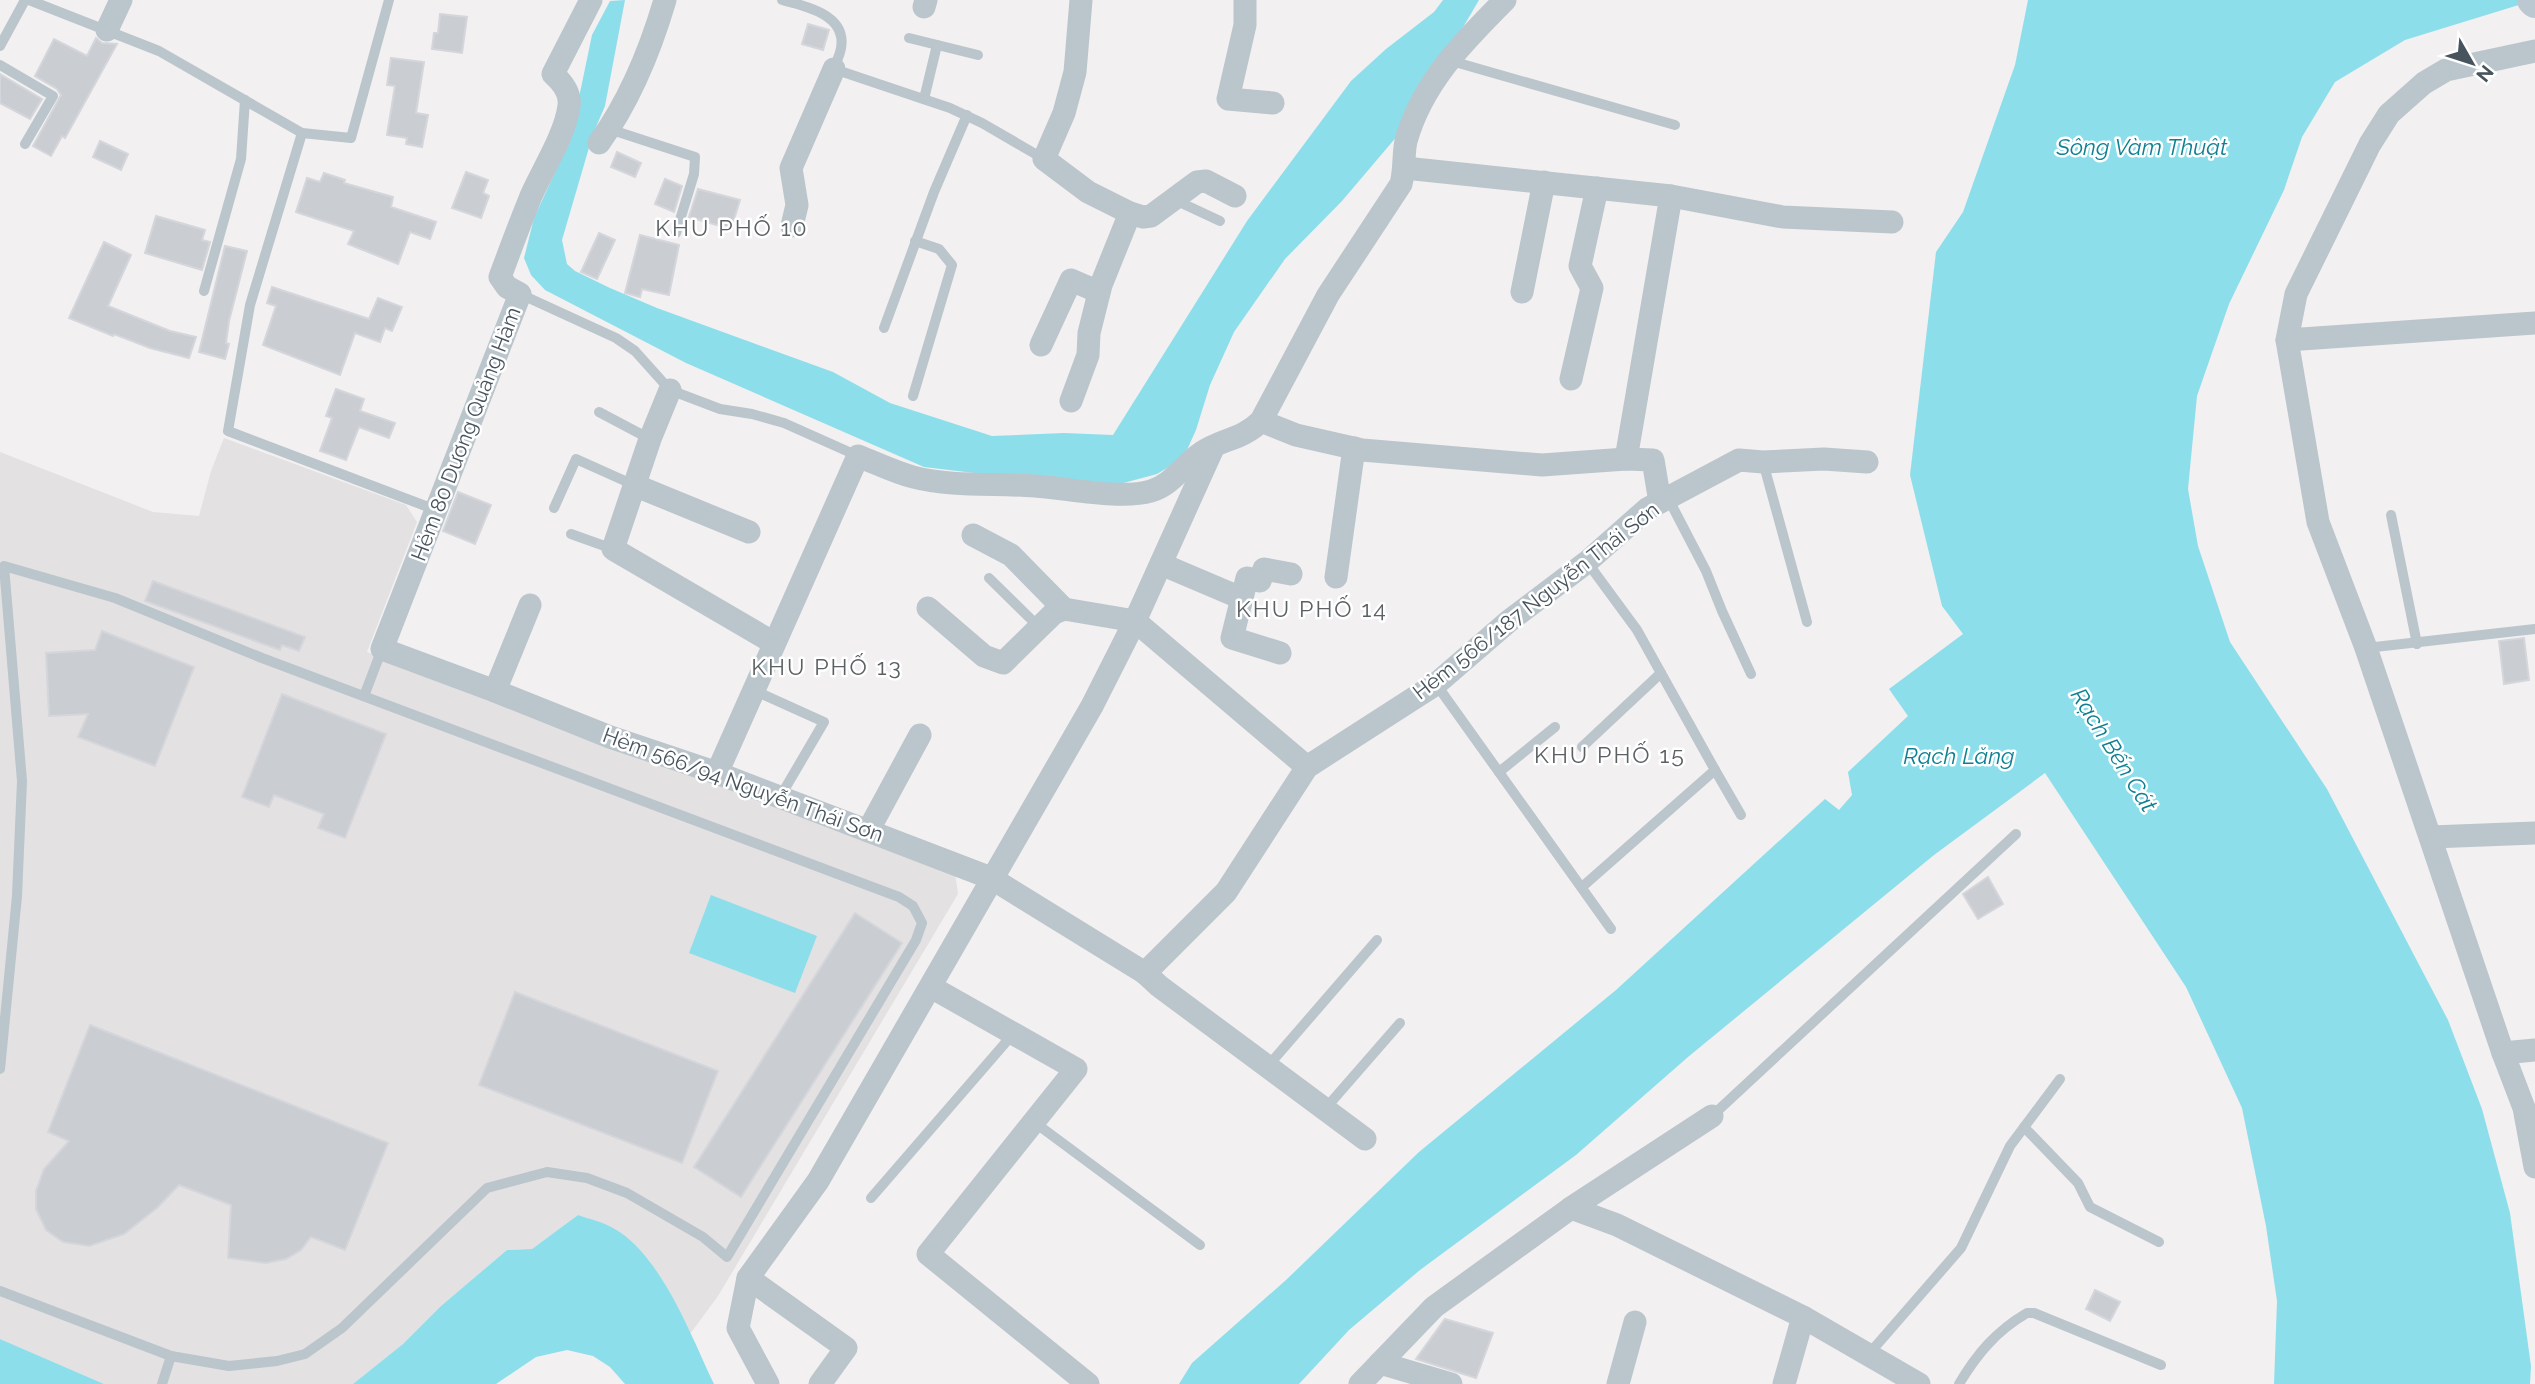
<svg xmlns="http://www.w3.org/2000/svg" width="2535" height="1384" font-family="Raleway,sans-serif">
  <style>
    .education { fill: #e3e1e2 }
    .water { fill: #8ddeeb }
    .building { fill: #cacdd2; stroke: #d4d6db; stroke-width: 2 }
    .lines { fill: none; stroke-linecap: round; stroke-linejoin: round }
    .lane { stroke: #bbc5cc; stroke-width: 10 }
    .street { stroke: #bbc5cc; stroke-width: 23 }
    .secondary { stroke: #bcc8d1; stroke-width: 32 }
    .labels { text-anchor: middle; stroke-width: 5; stroke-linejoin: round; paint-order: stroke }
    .street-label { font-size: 21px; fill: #48545d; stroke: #fff }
    .water-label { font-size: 23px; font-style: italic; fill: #0e8092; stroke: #fff }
    .neighbourhood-label { font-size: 23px; letter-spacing: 2px; fill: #5c6164; stroke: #fff }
  </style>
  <rect width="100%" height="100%" fill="#f2f0f0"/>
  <path class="education" d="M224,438L406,505L417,522L367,652L955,873L958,894L718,1296L690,1334L664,1282L648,1259L578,1215L532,1249L507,1250L441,1306L403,1344L353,1384H104L0,1339V452L153,512L199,516L211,471Z"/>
  <g class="water">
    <path d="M625,0L605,106L593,134L562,240L567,264L575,271L610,288L657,308L833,372L890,403L992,436L1064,433L1113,435L1247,221L1351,81L1386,49L1434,12L1443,0H1479L1404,128L1342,201L1285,259L1234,332L1210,385L1196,430L1187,450L1177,462L1157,474L1116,485L1050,482L924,467L686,363L545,290L531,275L524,258L534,218L557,168L577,107L592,35L610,1Z"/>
    <path d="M2028,0H2535L2405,40L2335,82L2302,137L2284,190L2229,304L2197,396L2188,489L2198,546L2230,642L2327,789L2448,1020L2482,1109L2510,1213L2531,1366L2530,1384H2274L2277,1301L2266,1226L2242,1108L2186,987L2045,773L1934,855L1688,1057L1576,1155L1420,1270L1349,1330L1299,1384H1179L1192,1363L1286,1280L1419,1152L1616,990L1825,799L1839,810L1852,795L1848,772L1908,716L1889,689L1963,634L1942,606L1910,475L1936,252L1963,212L2015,65Z"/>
    <path d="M711,895L817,936L795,993L689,953Z"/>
    <path d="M578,1215C589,1219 603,1222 613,1228C661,1254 691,1336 714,1384H625L610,1367L593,1356L567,1350L536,1357L496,1384H353L403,1344L441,1306L507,1250L532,1249Z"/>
    <path d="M0,1339L104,1384H0Z"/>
  </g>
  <g class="building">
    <path d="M440,14L467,17L462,53L432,49L434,33H438Z"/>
    <path d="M808,24L829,30L823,50L802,44Z"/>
    <path d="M96,38L102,43L117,44L65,138L62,136L51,156L33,146L61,95L57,89L35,76L54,39L87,56Z"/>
    <path d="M391,58L424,62L416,113L428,115L422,147L406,144L407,138L387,135L395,86L387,85Z"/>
    <path d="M0,74L42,99L30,119L0,103Z"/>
    <path d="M100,141L128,154L121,170L93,157Z"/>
    <path d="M617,152L641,163L635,177L611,167Z"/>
    <path d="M466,172L488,180L483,193L489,196L481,218L452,208Z"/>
    <path d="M324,173L345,180L344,183L393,197L391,207L436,222L430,239L410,232L398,264L348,244L354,231L296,212L307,178L320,182Z"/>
    <path d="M665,179L682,186L674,212L655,204Z"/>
    <path d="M698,189L740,200L731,229L689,217Z"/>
    <path d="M156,216L205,230L202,240L210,242L202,270L145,253Z"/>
    <path d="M599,233L615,240L597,279L581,272Z"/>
    <path d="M640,235L679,245L669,295L642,289L640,297L625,293Z"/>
    <path d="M104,242L131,255L108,306L170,331L196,337L189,358L150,348L114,334L113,336L69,318Z"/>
    <path d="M225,246L247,251L229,321L226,343L229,344L225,359L199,352Z"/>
    <path d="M272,287L369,319L378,298L402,307L392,331L385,328L380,342L355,333L340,375L263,345L276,306L267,303Z"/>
    <path d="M336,389L364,399L360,411L395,423L389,438L359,427L346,460L320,451L332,418L326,416Z"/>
    <path d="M458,492L491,505L475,544L443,531Z"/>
    <path d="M153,581L305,637L299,651L282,645L280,650L145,601Z"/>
    <path d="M102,631L194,667L155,766L78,737L88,714L49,716L46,653L95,650Z"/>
    <path d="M2524,638L2529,680L2504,684L2499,641Z"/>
    <path d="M282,694L386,734L345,838L318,828L324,814L274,795L269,807L242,797Z"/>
    <path d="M1988,877L2003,904L1978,919L1963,894Z"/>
    <path d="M855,913L902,943L741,1197L694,1167Z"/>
    <path d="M515,992L718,1071L682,1163L479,1085Z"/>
    <path d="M90,1025L388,1143L345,1250L311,1237L301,1250L286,1259L266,1263L228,1258L231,1205L179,1185L157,1208L124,1234L89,1246L63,1242L46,1230L36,1209V1191L44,1169L69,1141L48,1132Z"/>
    <path d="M2095,1290L2120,1302L2110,1321L2086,1309Z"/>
    <path d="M1445,1319L1493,1333L1476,1378L1416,1359Z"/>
  </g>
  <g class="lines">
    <g class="lane">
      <path d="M29,0L159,51L302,133"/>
      <path d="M389,0L351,138L302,133L250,305L228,431L436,510"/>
      <path d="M782,0C806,6 847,15 841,48C840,55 836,62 834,69L950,108L982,123L1044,159"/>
      <path d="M909,38L978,55"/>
      <path d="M0,46L25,0"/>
      <path d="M1448,60L1675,125"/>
      <path d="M0,65L53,96L25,144"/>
      <path d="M924,99L937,45"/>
      <path d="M609,129L695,157L694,174L676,233"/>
      <path d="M1175,200L1220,221"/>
      <path d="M204,291L241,159L245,100"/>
      <path d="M520,294L616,338L635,351L670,390L720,409L752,414L784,423L858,456"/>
      <path d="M884,328L934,192L967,115"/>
      <path d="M913,396L952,265L939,249L915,241"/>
      <path d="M599,412L650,439"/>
      <path d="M1763,462L1807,622"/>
      <path d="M1668,498L1706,571L1722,611L1751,674"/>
      <path d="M554,508L576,459L634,485"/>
      <path d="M2391,515L2417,644"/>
      <path d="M571,534L613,549"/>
      <path d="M989,578L1040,628"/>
      <path d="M2366,648L2535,629"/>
      <path d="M1436,684L1611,929"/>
      <path d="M753,690L824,722L780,797"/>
      <path d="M364,696L382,649"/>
      <path d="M1582,747L1661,673"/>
      <path d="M1715,770L1741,815"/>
      <path d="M1499,772L1555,727"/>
      <path d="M1582,887L1715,770L1637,630L1587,562"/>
      <path d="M1268,1066L1377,940"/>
      <path d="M0,1069L17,896L22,781L4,566L115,598L262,658L899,897L913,906L922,923L916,940L727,1257L703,1237L627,1193L587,1178L547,1172L487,1188L342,1328L305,1354L277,1361L229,1366L171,1356L0,1291"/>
      <path d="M1325,1109L1400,1023"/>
      <path d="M1712,1116L2016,834"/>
      <path d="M1034,1122L1200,1245"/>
      <path d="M2024,1127L2078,1183L2090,1207L2159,1242"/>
      <path d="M871,1198L1013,1034"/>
      <path d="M1868,1355L1961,1248L2010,1146L2060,1079"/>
      <path d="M162,1384L171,1356"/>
      <path d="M1959,1384C1977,1354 1996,1331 2027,1313H2034L2161,1365"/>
    </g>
    <g class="street">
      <path d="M1245,0V25L1228,99L1273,103"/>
      <path d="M924,7L926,0"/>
      <path d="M107,30L121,0"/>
      <path d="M2535,51L2446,70L2424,83L2389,114L2370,144L2296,294L2287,340L2318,522L2366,648L2503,1053L2524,1108L2535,1167"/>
      <path d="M599,143C630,100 650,51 665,0"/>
      <path d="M1405,168L1671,196L1783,217L1892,222"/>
      <path d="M1130,213L1143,217L1151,216L1197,182L1206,181L1235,196"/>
      <path d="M792,226L797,205L791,168L834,69"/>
      <path d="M1522,292L1544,182"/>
      <path d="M2287,340L2535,323"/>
      <path d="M1041,345L1071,280L1099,292"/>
      <path d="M1571,379L1592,288L1580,266L1597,188"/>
      <path d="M670,390L650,439L613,549L774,643"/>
      <path d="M1071,401L1088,355L1089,333L1101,285L1130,213L1088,192L1044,159L1064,113L1075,72L1081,0"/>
      <path d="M1261,421L1296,435L1362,450L1542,465L1626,459L1653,460L1660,502"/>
      <path d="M1626,459L1671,196"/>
      <path d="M634,485L749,532"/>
      <path d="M973,535L1011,555L1064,609"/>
      <path d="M1161,564L1241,598"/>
      <path d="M1336,577L1354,448"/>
      <path d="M530,605L495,691L382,649L520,294L507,287L500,277C510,250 520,223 531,196C543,169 565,135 569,106C571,93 562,82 553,74L591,0"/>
      <path d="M928,608L984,656L1003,663L1054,613L1064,609L1135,621L1307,767"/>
      <path d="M1280,653L1232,638L1247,578L1260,581L1264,569L1291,574"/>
      <path d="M495,691L610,737L717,773L991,878L1145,973L1159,986L1365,1139"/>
      <path d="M717,773L858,456C876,463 894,472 913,477C952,487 994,483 1035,486C1068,488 1120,500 1151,491C1172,485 1183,465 1201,453C1221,439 1242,440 1261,421L1328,295L1401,184C1405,169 1403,155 1406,141C1422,83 1464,41 1505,0"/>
      <path d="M868,831L920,735"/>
      <path d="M2431,837L2535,833"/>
      <path d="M1145,973L1226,892L1307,767L1436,684L1509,621L1587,562L1647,509L1739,460L1763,462L1824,459L1867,462"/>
      <path d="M931,987L1076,1069L928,1254L1088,1384"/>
      <path d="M2503,1053L2535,1050"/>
      <path d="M1571,1208L1712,1116"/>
      <path d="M748,1278L846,1348L820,1384"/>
      <path d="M1380,1363L1451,1384"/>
      <path d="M768,1384L738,1328L748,1278L818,1181L1092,706L1135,621L1213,448"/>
      <path d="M1360,1384L1434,1307L1571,1208L1617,1225L1803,1317L1919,1384"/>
      <path d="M1618,1384L1635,1322"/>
      <path d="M1784,1384L1803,1317"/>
    </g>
    <path class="secondary" d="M2533,0L2535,2"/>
  </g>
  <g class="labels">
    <g class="street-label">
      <text transform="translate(466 434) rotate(-69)" y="7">Hẻm 80 Dương Quảng Hàm</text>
      <text transform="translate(1536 601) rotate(-38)" y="7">Hẻm 566/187 Nguyễn Thái Sơn</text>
      <text transform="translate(743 785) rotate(20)" y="7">Hẻm 566/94 Nguyễn Thái Sơn</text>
    </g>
    <g class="water-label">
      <text x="2142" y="155">Sông Vàm Thuật</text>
      <text transform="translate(2114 750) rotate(58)" y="8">Rạch Bến Cát</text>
      <text x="1959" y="764">Rạch Lăng</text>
    </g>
    <g class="neighbourhood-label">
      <text x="732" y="236">KHU PHỐ 10</text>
      <text x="1312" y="617">KHU PHỐ 14</text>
      <text x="827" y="675">KHU PHỐ 13</text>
      <text x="1610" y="763">KHU PHỐ 15</text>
    </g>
  </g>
  <g transform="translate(2472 63) rotate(129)" stroke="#ffffff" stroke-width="5" paint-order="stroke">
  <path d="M0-5L12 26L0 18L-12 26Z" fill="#48545d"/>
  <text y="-10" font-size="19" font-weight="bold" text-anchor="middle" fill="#48545d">N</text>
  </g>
</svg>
